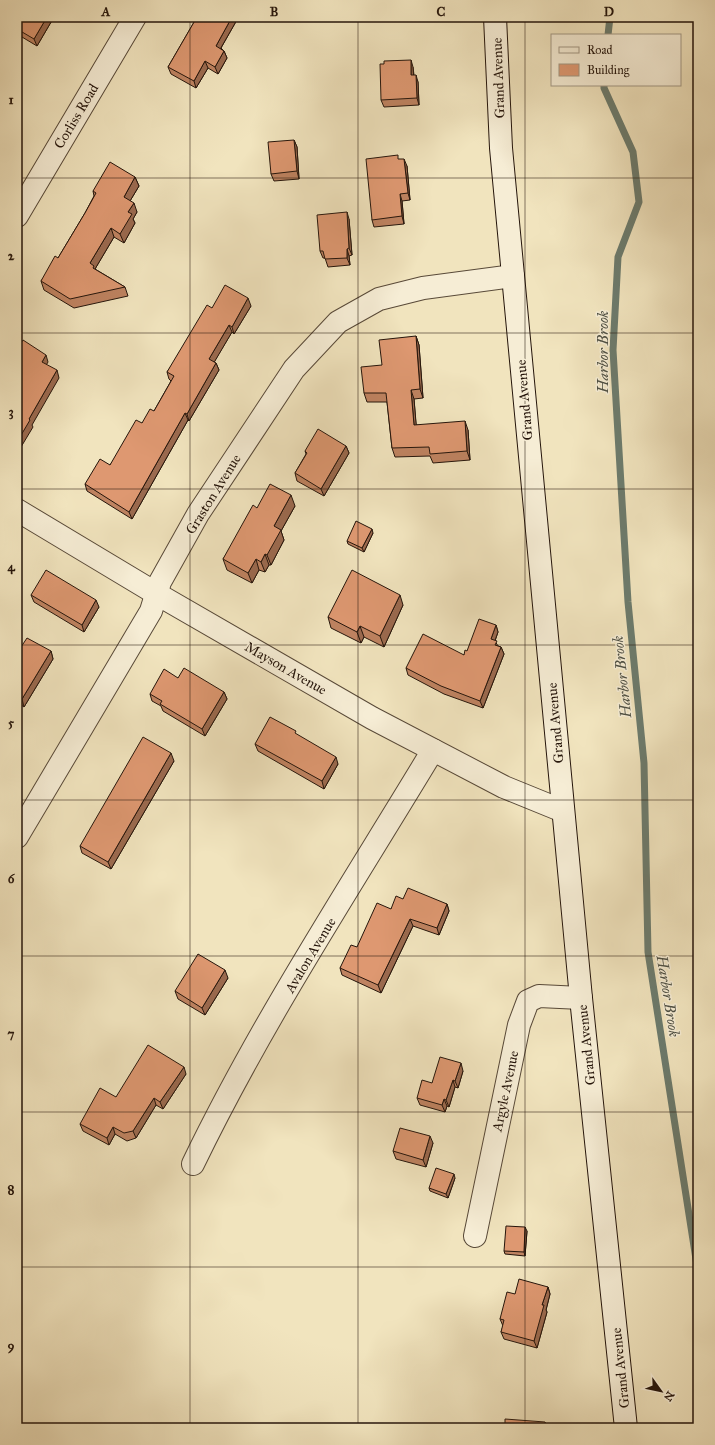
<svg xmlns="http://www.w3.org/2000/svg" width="715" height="1445" font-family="'IM FELL Great Primer',serif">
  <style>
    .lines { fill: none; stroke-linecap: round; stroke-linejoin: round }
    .stream { stroke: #6c7b6d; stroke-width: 7 }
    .street-casing { stroke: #584938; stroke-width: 24 }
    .secondary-casing { stroke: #25150b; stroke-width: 24 }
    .street { stroke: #f6edd5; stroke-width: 22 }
    .secondary { stroke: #f6edd5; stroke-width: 22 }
    .wall { fill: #bf8361; stroke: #25150b }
    .shaded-wall { fill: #9b6a4f; stroke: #25150b }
    .building { fill: #de9871; stroke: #25150b }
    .grid { fill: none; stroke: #25150b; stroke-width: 1; stroke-opacity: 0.55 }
    .labels { text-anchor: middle; stroke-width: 3; stroke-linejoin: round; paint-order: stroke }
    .street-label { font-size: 14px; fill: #25150b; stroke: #f6edd5 }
    .water-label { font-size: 15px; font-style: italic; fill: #4e5044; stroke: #f6edd5 }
    .neatline { fill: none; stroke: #25150b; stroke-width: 1.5 }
    .grid-label { font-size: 13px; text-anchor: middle; font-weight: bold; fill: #25150b }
  </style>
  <rect width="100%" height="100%" fill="#f1e4be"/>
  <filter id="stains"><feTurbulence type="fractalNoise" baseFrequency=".005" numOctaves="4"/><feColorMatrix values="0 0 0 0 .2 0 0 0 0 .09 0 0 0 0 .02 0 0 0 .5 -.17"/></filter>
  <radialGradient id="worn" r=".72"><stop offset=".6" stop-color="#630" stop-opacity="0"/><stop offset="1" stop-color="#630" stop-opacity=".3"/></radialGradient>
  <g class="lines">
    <g class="stream">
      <path d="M608,35L610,17"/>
      <path d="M604,85V88L633,152L639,202L618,257L613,350L628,602L644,763L648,952L698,1272"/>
    </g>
    <g class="street-casing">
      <g id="street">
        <path d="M17,216L135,17"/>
        <path d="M17,510L157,594L372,718L504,787L563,811"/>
        <path d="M17,837L151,611L160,582L198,514L294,369L338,322L379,299L423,288L513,276"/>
        <path d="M193,1164C262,1021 351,886 433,750"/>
        <path d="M475,1236L519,1025L528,1001L539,996L581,998"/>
      </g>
    </g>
    <g class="secondary-casing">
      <path id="secondary" d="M495,17L501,148L581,998L626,1428"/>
    </g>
    <use href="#street" class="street"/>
    <use href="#secondary" class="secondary"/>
  </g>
  <g class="wall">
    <path d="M17,17H54L37,46L17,34Z"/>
    <path d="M197,17H238V18L221,48L224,51L227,58L218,74L208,68L196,88L171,74L168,67Z"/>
    <path d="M413,67L414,75L418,82L419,105L384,107L381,100Z"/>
    <path d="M294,140L297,147L299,179L274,181L271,174Z"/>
    <path d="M399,159L407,166L410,200L402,201L404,224L374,227L372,220Z"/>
    <path d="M135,177L139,186L130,201L137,212L133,219L135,223L124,243L114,237L95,269L125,287L128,296L74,308L44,290L41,281L58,258L85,213L94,196L93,191Z"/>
    <path d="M349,219L352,255L349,256L350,265L328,267L325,258H323L320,251Z"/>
    <path d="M251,306L234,334L232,332L214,362L216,363L219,370L189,421L188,420L132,519L87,491L85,484L110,465L142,423L154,411L171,381L169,379L167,372L212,308Z"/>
    <path d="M416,336L419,345L423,398L414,399L416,425L468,430L470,460L433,463L430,456L395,457L392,448L387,402H367L364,393L382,365Z"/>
    <path d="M346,446L349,453L324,496L297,481L295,473L306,454L305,451Z"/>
    <path d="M295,506L281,531L284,540L271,565H269L265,572L259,570L252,583L227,570L223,559L257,508Z"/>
    <path d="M373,533L364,552L348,544L347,541Z"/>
    <path d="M31,595L99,607L84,632L34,602Z"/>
    <path d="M403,605L384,647L364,637L361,643L331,628L328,617Z"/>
    <path d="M496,625L498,632L495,641L498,646L501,647L504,654L483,708L444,694L408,675L406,668L464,655Z"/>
    <path d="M51,651L53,659L24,707L17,702V653Z"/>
    <path d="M178,678L224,692L227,699L205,736L163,711L161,706L152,701L150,694Z"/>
    <path d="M297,735L338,764L324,789L258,751L255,744Z"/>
    <path d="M174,761L111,869L82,853L80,846Z"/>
    <path d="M403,899L447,904L449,911L439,935L413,926L381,993L342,975L340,968L391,909Z"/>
    <path d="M228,978L205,1015L178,999L175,991Z"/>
    <path d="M463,1071L458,1088L455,1087L449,1107L447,1106L445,1112L420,1105L417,1098L432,1083Z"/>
    <path d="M186,1074L163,1109L156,1105L136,1138L127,1141L115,1134L109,1145L83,1131L80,1124L116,1097Z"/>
    <path d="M433,1143L426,1167L396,1159L393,1151Z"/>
    <path d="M455,1178L448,1198L430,1191L429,1188Z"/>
    <path d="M527,1231L525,1256L505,1254L504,1251Z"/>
    <path d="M548,1287L550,1294L546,1310L547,1312L537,1348L504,1339L501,1332L503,1326L500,1319L515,1294Z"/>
  </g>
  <g class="shaded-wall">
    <path d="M47,17H54L37,46L34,39Z"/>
    <path d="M232,17H238V18L218,53L216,46Z"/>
    <path d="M224,51L227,58L218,74L215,67Z"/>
    <path d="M411,60L413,67L414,82L411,75Z"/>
    <path d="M205,61L208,68L196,88L194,81Z"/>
    <path d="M416,75L418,82L419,105L417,98Z"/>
    <path d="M294,140L297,147L299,179L297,171Z"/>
    <path d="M404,159L407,166L410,200L408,193Z"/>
    <path d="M135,177L139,186L127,206L124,197Z"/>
    <path d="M400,194L402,201L404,224L402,216Z"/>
    <path d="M134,203L137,212L133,219L135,223L124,243L120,234L128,212Z"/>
    <path d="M347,212L349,219L352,255L349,248Z"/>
    <path d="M111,228L114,237L95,269L97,275L90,263Z"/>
    <path d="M347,249L349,256L350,265L347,258Z"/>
    <path d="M248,298L251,306L234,334L232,327Z"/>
    <path d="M229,325L232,332L212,366L209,359Z"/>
    <path d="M416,336L419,345L423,398L420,389Z"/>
    <path d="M46,355L48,362L44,369L42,362Z"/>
    <path d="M216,363L219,370L189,421L187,414Z"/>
    <path d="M57,370L59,378L32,425L33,427L18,452L17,450V442L29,419Z"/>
    <path d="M411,390L414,399L417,434L414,425Z"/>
    <path d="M185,413L188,420L132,519L129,512Z"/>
    <path d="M465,421L468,430L470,460L467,451Z"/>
    <path d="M346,446L349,453L324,496L321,489Z"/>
    <path d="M291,495L295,506L281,531L284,540L271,565L267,555L274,526Z"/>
    <path d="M372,529L373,533L364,552L362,548Z"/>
    <path d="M265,554L269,565L265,572L261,562Z"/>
    <path d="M256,559L259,570L252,583L248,573Z"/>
    <path d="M400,595L403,605L384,647L380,636Z"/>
    <path d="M96,600L99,607L84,632L82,625Z"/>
    <path d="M496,625L498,632L493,646L491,639Z"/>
    <path d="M360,626L364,637L361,643L357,632Z"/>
    <path d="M501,647L504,654L483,708L480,701Z"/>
    <path d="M51,651L53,659L24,707L22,699Z"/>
    <path d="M224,692L227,699L205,736L202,729Z"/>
    <path d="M171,753L174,761L111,869L108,862Z"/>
    <path d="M336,757L338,764L324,789L322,781Z"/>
    <path d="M447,904L449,911L439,935L437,928Z"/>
    <path d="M410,919L413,926L381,993L378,985Z"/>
    <path d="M225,970L228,978L205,1015L202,1008Z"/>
    <path d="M461,1063L463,1071L458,1088L455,1081Z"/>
    <path d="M184,1067L186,1074L163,1109L160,1102Z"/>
    <path d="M453,1080L455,1087L449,1107L446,1100Z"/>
    <path d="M154,1098L156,1105L136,1138L133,1131Z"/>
    <path d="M444,1099L447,1106L445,1112L442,1105Z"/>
    <path d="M113,1127L115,1134L109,1145L107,1138Z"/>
    <path d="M430,1136L433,1143L426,1167L423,1160Z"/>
    <path d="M454,1174L455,1178L448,1198L446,1194Z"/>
    <path d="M525,1227L527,1231L525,1256L524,1252Z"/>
    <path d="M548,1287L550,1294L546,1310L547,1312L537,1348L534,1341L542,1305Z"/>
    <path d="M545,1422L548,1428H545Z"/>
  </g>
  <g class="building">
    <path d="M17,17H47L34,39L17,29Z"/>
    <path d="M197,17H232L216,46L224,51L215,67L205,61L194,81L168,67Z"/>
    <path d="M411,60V75H416L417,98L381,100L380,64H384V61Z"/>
    <path d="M294,140L297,171L271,174L268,142Z"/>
    <path d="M398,155V159H404L408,193L400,194L402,216L372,220L366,159Z"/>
    <path d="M110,162L135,177L124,197L134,203L128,212L132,214L120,234L111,228L90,263L94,266L93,268L125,287L70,299L41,281L55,256L58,258L85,213L96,193L93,191Z"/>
    <path d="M347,212L349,248L347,249V258L325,259L323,251H320L317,215Z"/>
    <path d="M225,285L248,298L232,327L229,325L209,359L216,363L187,414L185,413L129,512L85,484L100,459L110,465L136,420L142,423L150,409L154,411L174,376L167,372L207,305L212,308Z"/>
    <path d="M416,336L420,389L411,390L414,425L465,421L467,451L430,454L429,447L392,448L386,393H364L361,367L382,365L379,340Z"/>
    <path d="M23,340L46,355L42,362L57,370L29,419L30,420L17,442V349Z"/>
    <path d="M318,429L346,446L321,489L295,473L307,453L305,451Z"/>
    <path d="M270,484L291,495L274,526L281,530L267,555L265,554L261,562L256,559L248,573L223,559L253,505L257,508Z"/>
    <path d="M356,521L372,529L362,548L347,541Z"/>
    <path d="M46,570L96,600L82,625L31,595Z"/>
    <path d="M352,570L400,595L380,636L360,626L357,632L328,617Z"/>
    <path d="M479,619L496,625L491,639L497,641L495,645L501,647L480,701L441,686L406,668L423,634L464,655L465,650L467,651Z"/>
    <path d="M27,638L51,651L22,699L17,697V653Z"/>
    <path d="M184,668L224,692L202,729L160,704L162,701L150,694L164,669L178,678Z"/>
    <path d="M270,717L296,731L295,733L336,757L322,781L255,744Z"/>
    <path d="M143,737L171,753L108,862L80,846Z"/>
    <path d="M408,888L447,904L437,928L410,919L378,985L340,968L351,945L357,947L377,903L391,909L396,896L403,899Z"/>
    <path d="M198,954L225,970L202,1008L175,991Z"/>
    <path d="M148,1045L184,1067L160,1102L154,1098L133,1131L124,1133L113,1127L107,1138L80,1124L100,1088L116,1097Z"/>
    <path d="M440,1057L461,1063L455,1081L453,1080L446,1100L444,1099L442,1105L417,1098L422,1080L432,1083Z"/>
    <path d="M400,1128L430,1136L423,1160L393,1151Z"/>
    <path d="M436,1168L454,1174L446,1194L429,1188Z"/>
    <path d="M506,1226L525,1227L524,1252L504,1251Z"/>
    <path d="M519,1279L548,1287L542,1305H544L534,1341L501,1332L504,1320L500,1319L507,1292L515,1294Z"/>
    <path d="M505,1419L545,1422V1428H505Z"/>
  </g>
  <path class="grid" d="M190,17V1428M358,17V1428M525,17V1428M17,178H698M17,333H698M17,489H698M17,645H698M17,800H698M17,956H698M17,1112H698M17,1267H698"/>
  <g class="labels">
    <g class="street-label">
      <text transform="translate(498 78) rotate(-92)" y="5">Grand Avenue</text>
      <text transform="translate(76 116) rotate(-59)" y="5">Corliss Road</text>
      <text transform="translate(524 400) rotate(-95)" y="5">Grand Avenue</text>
      <text transform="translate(213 494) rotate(-58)" y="5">Graston Avenue</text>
      <text transform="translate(286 668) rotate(30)" y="5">Mayson Avenue</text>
      <text transform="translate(555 723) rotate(-95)" y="5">Grand Avenue</text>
      <text transform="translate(310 955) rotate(-59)" y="5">Avalon Avenue</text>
      <text transform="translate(586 1045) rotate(-96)" y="5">Grand Avenue</text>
      <text transform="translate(505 1091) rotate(-78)" y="5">Argyle Avenue</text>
      <text transform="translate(620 1368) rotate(-96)" y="5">Grand Avenue</text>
    </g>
    <g class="water-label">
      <text transform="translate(603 352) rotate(-90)" y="5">Harbor Brook</text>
      <text transform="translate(622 677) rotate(-96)" y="5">Harbor Brook</text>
      <text transform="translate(668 996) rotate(81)" y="5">Harbor Brook</text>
    </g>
  </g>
  <rect width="715" height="1445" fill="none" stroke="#f1e4be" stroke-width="44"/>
  <rect x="551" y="34" width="130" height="52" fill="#f6edd5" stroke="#a29784"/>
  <rect x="559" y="47" width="20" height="6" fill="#f6edd5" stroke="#a29784"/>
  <text x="587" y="54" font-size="12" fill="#25150b">Road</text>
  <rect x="559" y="64" width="20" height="12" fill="#de9871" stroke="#a29784"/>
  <text x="587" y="74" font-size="12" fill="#25150b">Building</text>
  <g transform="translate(661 1391) rotate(123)" stroke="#f6edd5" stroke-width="3" paint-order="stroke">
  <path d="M0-3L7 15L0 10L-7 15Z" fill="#25150b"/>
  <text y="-6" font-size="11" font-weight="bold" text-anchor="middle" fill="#25150b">N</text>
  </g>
  <rect x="22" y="22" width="671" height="1401" class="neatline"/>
  <g class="grid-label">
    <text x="106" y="16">A</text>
    <text x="274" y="16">B</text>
    <text x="441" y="16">C</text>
    <text x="609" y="16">D</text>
    <text x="11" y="104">1</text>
    <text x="11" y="260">2</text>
    <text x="11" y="416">3</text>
    <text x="11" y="571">4</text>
    <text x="11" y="727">5</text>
    <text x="11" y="883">6</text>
    <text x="11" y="1038">7</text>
    <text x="11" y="1194">8</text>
    <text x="11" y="1350">9</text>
  </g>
  <rect width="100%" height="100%" filter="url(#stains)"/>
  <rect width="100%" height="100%" fill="url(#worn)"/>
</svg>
